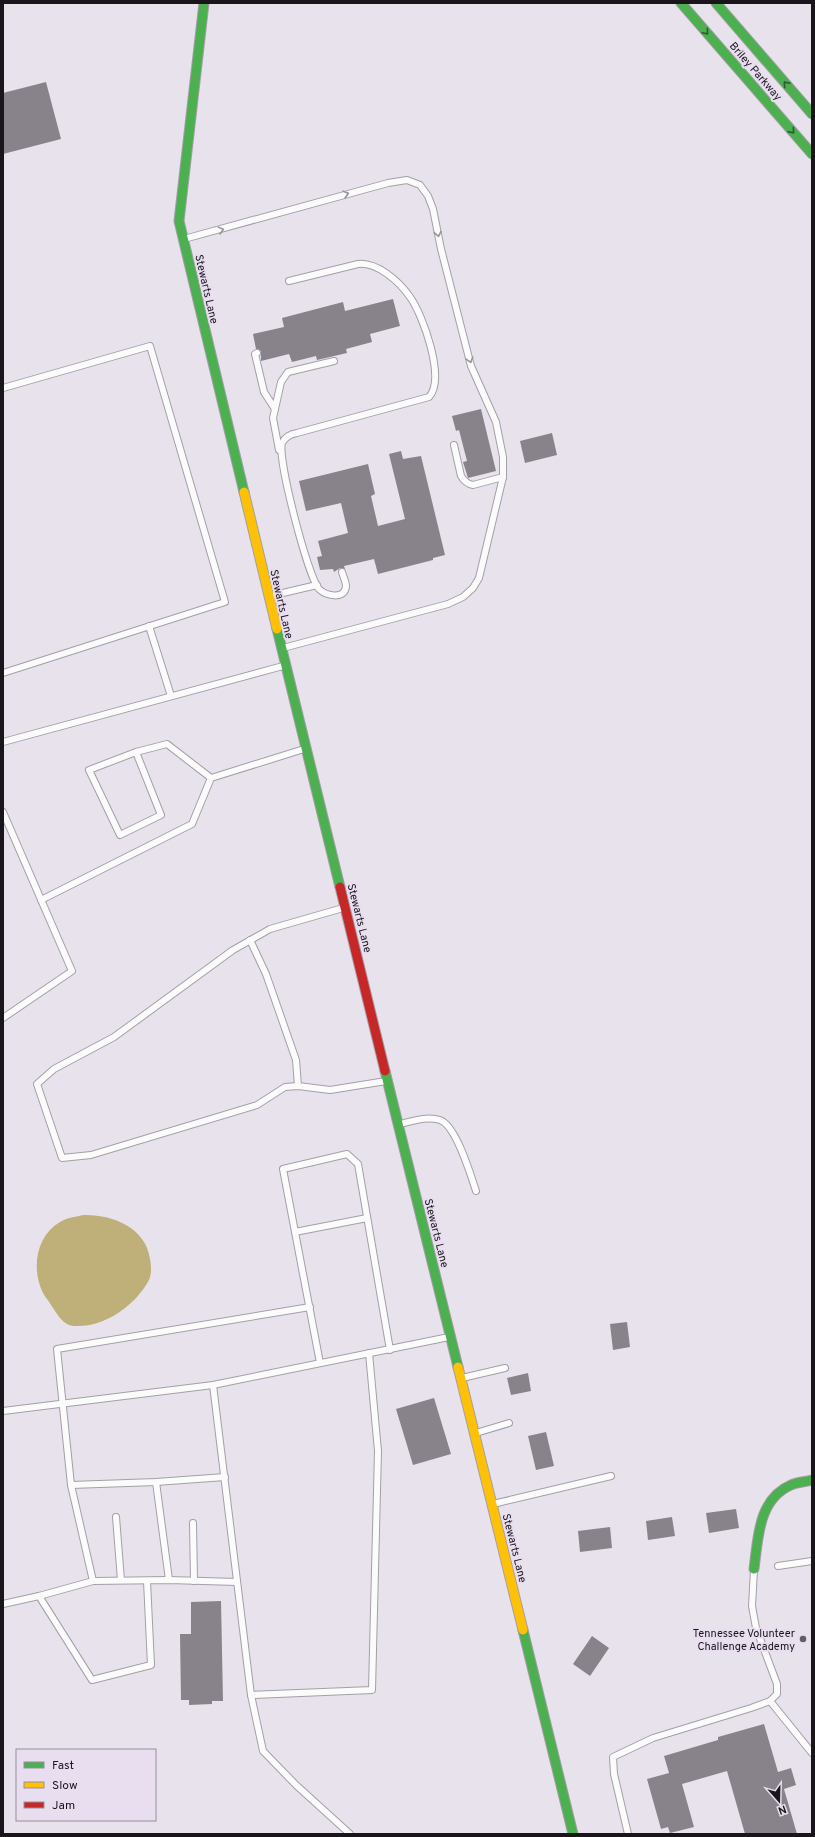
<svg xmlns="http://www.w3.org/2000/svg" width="815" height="1837" font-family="Overpass,sans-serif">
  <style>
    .water { fill: #beb078 }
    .building { fill: #88838a }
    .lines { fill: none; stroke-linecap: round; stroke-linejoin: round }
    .lane-casing { stroke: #a49fa7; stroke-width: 8 }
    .fast-casing { stroke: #a49fa7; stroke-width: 11 }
    .slow-casing { stroke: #a49fa7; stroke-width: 11 }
    .jam-casing { stroke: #a49fa7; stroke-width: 11 }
    .lane { stroke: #fcfbfc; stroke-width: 6 }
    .fast { stroke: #4caf50; stroke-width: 9 }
    .slow { stroke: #ffc107; stroke-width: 9 }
    .jam { stroke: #c62828; stroke-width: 9 }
    .oneway { stroke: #305a33 }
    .oneway2 { stroke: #969497 }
    .poi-dot { fill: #615d64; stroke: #e9def0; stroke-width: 1.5 }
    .labels { text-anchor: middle; stroke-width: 4; stroke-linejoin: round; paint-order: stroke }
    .street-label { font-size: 11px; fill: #19151b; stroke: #e9def0 }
    .poi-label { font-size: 11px; fill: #19151b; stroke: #e9def0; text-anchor: end }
  </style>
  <rect width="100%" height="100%" fill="#e8e2ec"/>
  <path class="water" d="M83,1215C111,1214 146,1227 150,1259C151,1265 152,1273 149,1280C146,1286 141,1292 137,1297C122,1313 101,1326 78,1326C76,1326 72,1326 69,1325C61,1322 56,1312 51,1305C49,1301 45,1297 43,1293C31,1269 36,1236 60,1222C66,1218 75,1217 83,1215Z"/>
  <g class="building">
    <path d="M46,82L61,139L3,154V93Z"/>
    <path d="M393,299L400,326L370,334L372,342L346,349L347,353L317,360L316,356L292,362L289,354L261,361V351L256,349L253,334L284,327L282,318L343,302L345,311Z"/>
    <path d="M481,409L496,471L468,478L463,462L467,461L459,430L456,431L452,416Z"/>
    <path d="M552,433L557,455L525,463L520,441Z"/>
    <path d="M401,451L403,459L421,456L445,555L433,558V560L378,574L374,559L344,566L345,569L340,568L334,572L333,569L320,570L317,557L322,556L318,541L348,533L341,503L306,511L299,481L368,464L375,494L371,496L378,526L405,519L389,454Z"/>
    <path d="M627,1322L630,1347L613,1350L610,1324Z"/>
    <path d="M528,1373L531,1391L511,1395L507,1378Z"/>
    <path d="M434,1398L451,1454L413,1465L396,1409Z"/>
    <path d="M546,1432L554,1466L536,1470L528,1436Z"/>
    <path d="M736,1509L739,1528L709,1533L706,1513Z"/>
    <path d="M672,1517L675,1536L648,1540L646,1521Z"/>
    <path d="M610,1527L612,1548L580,1552L578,1531Z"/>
    <path d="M221,1601L223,1701H212V1704L189,1705V1700H181L180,1634H191V1602Z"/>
    <path d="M592,1636L609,1648L590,1676L573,1664Z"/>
    <path d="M764,1724L778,1772L791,1768L796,1785L784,1789L797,1834H745L727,1771L682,1784L694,1827L670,1833L668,1827L661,1829L647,1779L669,1773L664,1756L718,1740V1737Z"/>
  </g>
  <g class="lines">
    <g class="lane-casing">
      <g id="lane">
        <path d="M184,239L388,183L407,180L420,185L428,196L433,209L441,249L471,366L496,422L503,457V477L479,578L473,588L463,597L448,604L283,648"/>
        <path d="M289,281L358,264C377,262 399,281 410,297C423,315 446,379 429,397L297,433C291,434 285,437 282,443C277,458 308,577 319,589C325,595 345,601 346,586C346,582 343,576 342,572"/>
        <path d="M257,353L255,354L264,392L275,409"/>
        <path d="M3,388L150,346L225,602L3,673"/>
        <path d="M454,445L461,476C464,481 467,484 473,485L503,477"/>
        <path d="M279,450L273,418L281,382L288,372L334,361"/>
        <path d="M270,596L317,585"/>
        <path d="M149,626L171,696"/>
        <path d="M3,742L283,666"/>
        <path d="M136,752L89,770L120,835L161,815L136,752L167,744L211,778"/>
        <path d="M3,812L72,971L3,1018"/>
        <path d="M41,900L192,824L211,778L304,749"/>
        <path d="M343,908L270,929L233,950L114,1037L54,1069L37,1084L62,1158L91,1155L257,1105L285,1087L298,1086L330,1090L386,1081"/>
        <path d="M250,940L266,974L296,1060L298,1086"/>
        <path d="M400,1124C413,1121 427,1116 440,1120C456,1125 471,1176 476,1191"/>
        <path d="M295,1232L367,1218"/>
        <path d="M320,1363L283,1169L347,1154L358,1164L390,1350"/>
        <path d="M462,1378L505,1368"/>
        <path d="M3,1411L213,1385"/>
        <path d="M476,1433L509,1423"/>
        <path d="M225,1477L156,1482L71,1485L57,1349L310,1307"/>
        <path d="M156,1482L169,1580"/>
        <path d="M71,1485L93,1581"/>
        <path d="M493,1504L611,1476"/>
        <path d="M116,1517L121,1580"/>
        <path d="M193,1523L194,1581"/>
        <path d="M778,1566L812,1561"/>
        <path d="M39,1596L92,1680L151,1665L147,1581"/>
        <path d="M3,1604L39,1596L93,1581L169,1580L237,1582"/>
        <path d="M251,1695L372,1690L378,1451L369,1353"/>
        <path d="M770,1701L812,1753"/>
        <path d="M350,1834L296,1785L263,1751L251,1695L213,1385L449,1337"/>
        <path d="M628,1834L614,1774L613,1757L653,1738L751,1708L770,1701L777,1694V1684L756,1628L752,1606L754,1570"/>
      </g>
    </g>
    <g class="fast-casing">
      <g id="fast">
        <path d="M204,3L179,221L244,492"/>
        <path d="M681,3L812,154"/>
        <path d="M716,3L812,114"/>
        <path d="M277,629L340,887"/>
        <path d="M385,1071L458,1367"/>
        <path d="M754,1569C758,1539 758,1499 791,1485C797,1482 805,1482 812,1480"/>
        <path d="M523,1630L573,1834"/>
      </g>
    </g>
    <g class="slow-casing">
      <g id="slow">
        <path d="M244,492L277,629"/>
        <path d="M458,1367L523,1630"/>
      </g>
    </g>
    <g class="jam-casing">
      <path id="jam" d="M340,887L385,1071"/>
    </g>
    <use href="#lane" class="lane"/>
    <use href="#fast" class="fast"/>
    <use href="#slow" class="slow"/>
    <use href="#jam" class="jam"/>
  </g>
  <defs><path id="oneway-chevron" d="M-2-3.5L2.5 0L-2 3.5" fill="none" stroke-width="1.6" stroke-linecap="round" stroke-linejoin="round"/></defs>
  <g class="oneway">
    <use href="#oneway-chevron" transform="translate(706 32) rotate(49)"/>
    <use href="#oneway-chevron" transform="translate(786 84) rotate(-131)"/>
    <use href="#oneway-chevron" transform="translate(792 131) rotate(49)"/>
  </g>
  <g class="oneway2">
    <use href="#oneway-chevron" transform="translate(346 194) rotate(-16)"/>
    <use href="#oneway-chevron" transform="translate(221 230) rotate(-15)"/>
    <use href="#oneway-chevron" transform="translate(438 234) rotate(79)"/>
    <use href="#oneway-chevron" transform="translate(470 360) rotate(73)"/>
  </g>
  <circle class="poi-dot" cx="803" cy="1639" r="4"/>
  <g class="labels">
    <g class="street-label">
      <text transform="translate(756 71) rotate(49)" y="4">Briley Parkway</text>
      <text transform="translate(207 289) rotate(77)" y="4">Stewarts Lane</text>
      <text transform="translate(282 604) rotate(77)" y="4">Stewarts Lane</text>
      <text transform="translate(360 918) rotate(76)" y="4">Stewarts Lane</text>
      <text transform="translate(437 1233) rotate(76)" y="4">Stewarts Lane</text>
      <text transform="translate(515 1548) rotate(76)" y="4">Stewarts Lane</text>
    </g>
    <g class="poi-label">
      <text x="795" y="1637">Tennessee Volunteer<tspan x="795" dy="13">Challenge Academy</tspan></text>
    </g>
  </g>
  <rect width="815" height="1837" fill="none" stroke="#19151b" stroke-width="8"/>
  <rect x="16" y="1749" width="140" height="72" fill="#e9def0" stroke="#968e9b"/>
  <rect x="24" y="1762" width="20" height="6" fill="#4caf50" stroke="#968e9b"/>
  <text x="52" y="1769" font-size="12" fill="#19151b">Fast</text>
  <rect x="24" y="1782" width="20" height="6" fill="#ffc107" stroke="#968e9b"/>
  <text x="52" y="1789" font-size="12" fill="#19151b">Slow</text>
  <rect x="24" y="1802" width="20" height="6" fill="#c62828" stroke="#968e9b"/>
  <text x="52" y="1809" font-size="12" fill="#19151b">Jam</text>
  <g transform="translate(779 1801) rotate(160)" stroke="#e9def0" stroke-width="3" paint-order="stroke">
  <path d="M0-3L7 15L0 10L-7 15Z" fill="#19151b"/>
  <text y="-6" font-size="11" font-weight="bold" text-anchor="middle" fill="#19151b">N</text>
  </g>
</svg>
